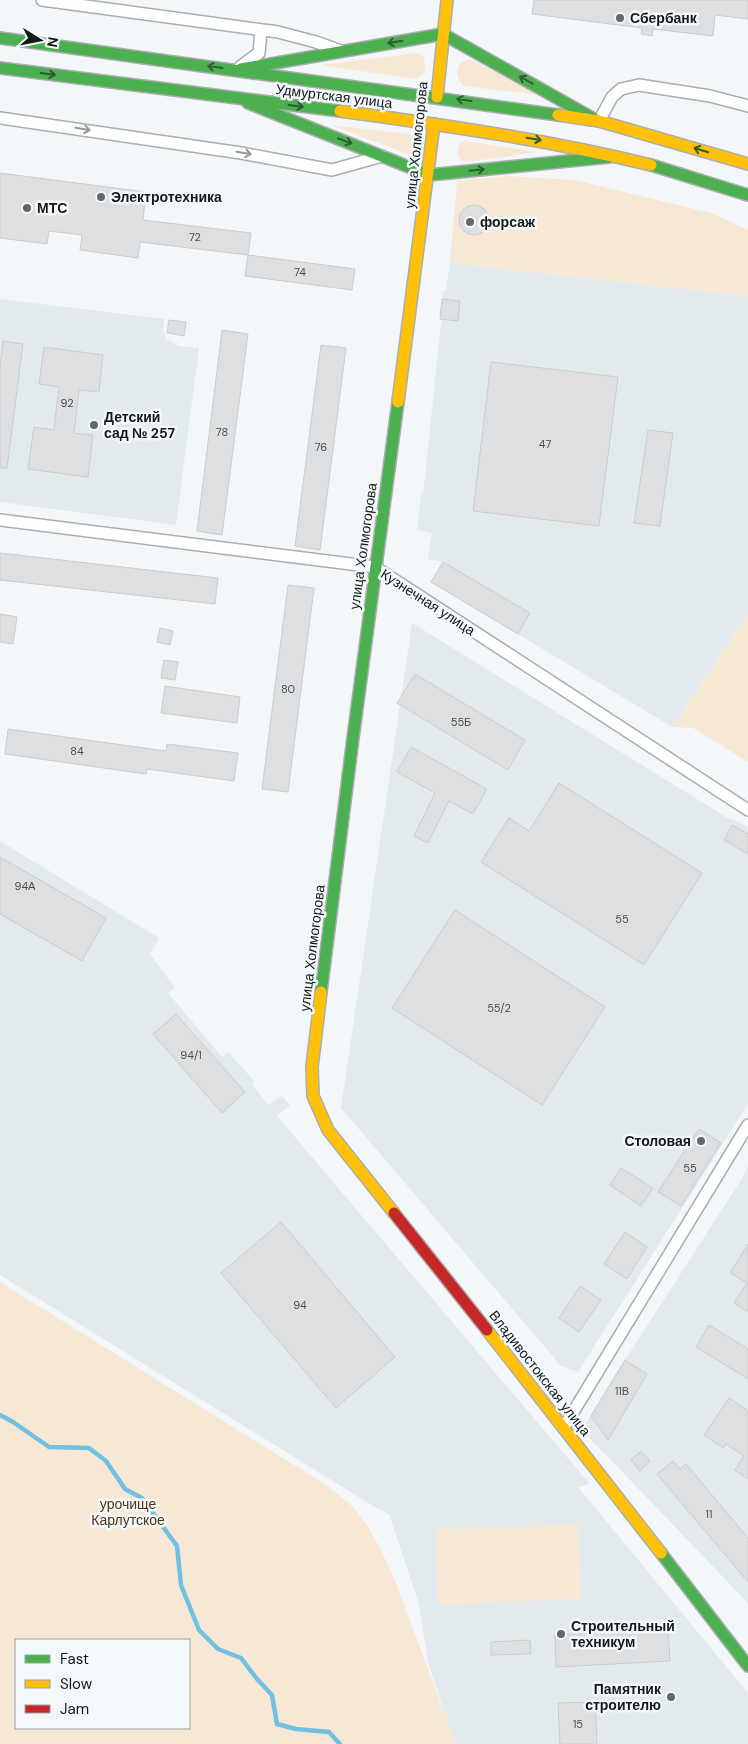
<svg xmlns="http://www.w3.org/2000/svg" width="748" height="1744" font-family="'DM Sans',sans-serif">
  <style>
    .built { fill: #e2eaee }
    .green { fill: #f7e8d5; fill-rule: evenodd }
    .lines { fill: none; stroke-linecap: round; stroke-linejoin: round }
    .stream { stroke: #71c0e2; stroke-width: 4.5 }
    .building { fill: #dddfe1; stroke: #cacccd }
    .street-casing { stroke: #abadae; stroke-width: 14 }
    .fast-casing { stroke: #abadae; stroke-width: 14 }
    .slow-casing { stroke: #abadae; stroke-width: 14 }
    .jam-casing { stroke: #abadae; stroke-width: 14 }
    .street { stroke: #fdfefe; stroke-width: 11 }
    .fast { stroke: #4caf50; stroke-width: 11 }
    .slow { stroke: #ffc107; stroke-width: 11 }
    .jam { stroke: #c62828; stroke-width: 11 }
    .oneway { stroke: #2f5c32 }
    .oneway2 { stroke: #969797 }
    .poi-dot { fill: #646767; stroke: #f3f8fa; stroke-width: 2 }
    .labels { text-anchor: middle; stroke-width: 5; stroke-linejoin: round; paint-order: stroke }
    .number-label { font-size: 11px; fill: #4a4c4c }
    .poi-label { font-size: 14px; font-weight: bold; fill: #171919; stroke: #f3f8fa; text-anchor: start }
    .street-label { font-size: 14px; fill: #171919; stroke: #f3f8fa }
    .park-label { font-size: 14px; fill: #4f3514; stroke: #f3f8fa }
  </style>
  <rect width="100%" height="100%" fill="#f4f7f9"/>
  <g class="built">
    <path d="M450,263L748,296V613L672,727L431,582L442,562L428,559L432,533L417,530L421,494H423L442,315L440,314L443,291H446Z"/>
    <path d="M0,299L164,319L163,332L165,333L166,339L179,346L199,348L176,525L0,502Z"/>
    <path d="M412,623L731,820L733,819L748,828V1104L578,1372L561,1366L341,1108Z"/>
    <path d="M0,841L159,938L150,954L175,988L168,993L222,1057L228,1052L255,1082L252,1084L268,1105L282,1096L290,1105L277,1116L590,1484L578,1487L748,1693V1744H455L428,1663L419,1604L389,1514L378,1509L0,1275Z"/>
    <path d="M748,1165V1603L582,1430L625,1360L743,1177Z"/>
  </g>
  <g class="green">
    <path d="M416,53L423,56C427,67 426,76 414,79L320,65Z"/>
    <path d="M469,59L541,95L463,86C454,75 455,63 469,59Z"/>
    <path d="M331,125L408,134L416,137L420,145L417,152L408,154Z"/>
    <path d="M465,141L539,152L466,162C456,159 456,152 460,143Z"/>
    <path d="M507,176L575,180L711,213L748,230V296L450,263L457,181Z"/>
    <path d="M748,613V762L693,728L672,727Z"/>
    <path d="M0,1282L328,1486L353,1507L367,1525L380,1548L394,1578L456,1744H0ZM16,1640H189V1728H16Z"/>
    <path d="M578,1524L581,1599L438,1605L436,1530Z"/>
  </g>
  <g class="lines">
    <path class="stream" d="M0,1415L13,1422L49,1447L89,1448L106,1461L125,1489L142,1498L177,1546L181,1585L199,1630L218,1649L241,1658L257,1679L272,1695L277,1724L296,1729L329,1732L340,1744"/>
  </g>
  <g class="building">
    <path d="M534,0H748V19L715,15L713,36L653,29L652,36L641,34L642,28L532,14Z"/>
    <path d="M0,173L146,192L143,220L251,233L248,255L140,242L138,258L80,250L82,235L49,231L47,244L0,238Z"/>
    <circle cx="474" cy="220" r="15"/>
    <path d="M248,255L355,269L352,290L245,276Z"/>
    <path d="M442,299L460,301L458,321L440,319Z"/>
    <path d="M169,320L186,322L184,336L167,333Z"/>
    <path d="M222,330L248,334L222,535L197,531Z"/>
    <path d="M3,341L23,344L7,468H0V366Z"/>
    <path d="M321,345L346,348L320,550L295,546Z"/>
    <path d="M44,347L103,355L99,392L79,390L74,433L93,435L88,477L28,469L34,427L54,430L59,387L39,384Z"/>
    <path d="M491,362L618,377L599,526L473,511Z"/>
    <path d="M648,430L673,433L660,526L634,523Z"/>
    <path d="M0,553L218,578L215,604L0,580Z"/>
    <path d="M443,562L530,613L518,634L431,582Z"/>
    <path d="M288,585L314,588L288,792L262,789Z"/>
    <path d="M0,614L17,617L13,644L0,642Z"/>
    <path d="M160,628L173,631L170,645L157,642Z"/>
    <path d="M164,660L178,662L175,680L161,678Z"/>
    <path d="M415,674L525,740L508,770L397,703Z"/>
    <path d="M165,686L240,697L237,723L161,713Z"/>
    <path d="M8,729L166,751L167,744L238,753L234,781L147,769L146,774L5,754Z"/>
    <path d="M411,747L487,789L473,814L449,801L428,843L414,836L435,793L397,772Z"/>
    <path d="M559,783L702,873L644,965L481,862L509,818L529,831Z"/>
    <path d="M732,825L748,834V854L724,840Z"/>
    <path d="M0,857L106,918L82,961L0,914Z"/>
    <path d="M455,910L605,1007L542,1105L392,1008Z"/>
    <path d="M176,1014L245,1092L222,1113L153,1034Z"/>
    <path d="M699,1129L721,1143L681,1206L658,1192Z"/>
    <path d="M621,1168L653,1188L641,1206L610,1185Z"/>
    <path d="M281,1222L395,1357L336,1408L221,1273Z"/>
    <path d="M625,1232L647,1247L627,1279L604,1264Z"/>
    <path d="M748,1244V1312L734,1303L747,1283L730,1273Z"/>
    <path d="M580,1286L601,1300L579,1332L559,1318Z"/>
    <path d="M709,1325L748,1349V1379L696,1347Z"/>
    <path d="M625,1360L647,1374L608,1440L591,1416Z"/>
    <path d="M729,1398L748,1411V1479L735,1470L744,1456L726,1444L723,1448L704,1435Z"/>
    <path d="M641,1451L650,1461L640,1471L631,1460Z"/>
    <path d="M673,1461L680,1469L686,1464L748,1538V1582L657,1474Z"/>
    <path d="M668,1629L670,1661L556,1667L555,1635Z"/>
    <path d="M530,1640L531,1654L491,1655V1642Z"/>
    <path d="M595,1702L597,1744H560L558,1703Z"/>
  </g>
  <g class="lines">
    <g class="street-casing">
      <g id="street">
        <path d="M42,0L278,32L316,42L341,51"/>
        <path d="M240,67L259,53L261,31"/>
        <path d="M0,118L241,153L332,170L382,156"/>
        <path d="M599,121L612,97L621,89L639,85L710,96L748,106"/>
        <path d="M0,520L375,567L748,810"/>
        <path d="M564,1427L748,1125"/>
      </g>
    </g>
    <g class="fast-casing">
      <g id="fast">
        <path d="M0,38L558,115"/>
        <path d="M0,68L340,111"/>
        <path d="M241,69L443,34L596,120"/>
        <path d="M248,103L429,175L609,157"/>
        <path d="M651,165L748,195"/>
        <path d="M321,992L353,738L398,402"/>
        <path d="M661,1553L748,1666"/>
      </g>
    </g>
    <g class="slow-casing">
      <g id="slow">
        <path d="M437,97L447,0"/>
        <path d="M340,111C444,125 548,140 651,165"/>
        <path d="M558,115L599,121L748,164"/>
        <path d="M398,402L434,124"/>
        <path d="M321,992L312,1067L313,1096L328,1130L394,1213"/>
        <path d="M487,1330L661,1553"/>
      </g>
    </g>
    <g class="jam-casing">
      <path id="jam" d="M394,1213L487,1330"/>
    </g>
    <use href="#street" class="street"/>
    <use href="#fast" class="fast"/>
    <use href="#slow" class="slow"/>
    <use href="#jam" class="jam"/>
  </g>
  <defs><path id="oneway-shaft" d="M-6 0H5M1.5-3L5.5 0L1.5 3" fill="none" stroke-width="1.6" stroke-linecap="round" stroke-linejoin="round" transform="scale(1.25)"/></defs>
  <g class="oneway">
    <use href="#oneway-shaft" transform="translate(395 42) rotate(171)"/>
    <use href="#oneway-shaft" transform="translate(215 67) rotate(-172)"/>
    <use href="#oneway-shaft" transform="translate(48 74) rotate(7)"/>
    <use href="#oneway-shaft" transform="translate(526 80) rotate(-151)"/>
    <use href="#oneway-shaft" transform="translate(464 100) rotate(-172)"/>
    <use href="#oneway-shaft" transform="translate(296 106) rotate(7)"/>
    <use href="#oneway-shaft" transform="translate(534 139) rotate(9)"/>
    <use href="#oneway-shaft" transform="translate(345 141) rotate(21)"/>
    <use href="#oneway-shaft" transform="translate(701 150) rotate(-163)"/>
    <use href="#oneway-shaft" transform="translate(477 170) rotate(-6)"/>
  </g>
  <g class="oneway2">
    <use href="#oneway-shaft" transform="translate(83 129) rotate(9)"/>
    <use href="#oneway-shaft" transform="translate(244 153) rotate(10)"/>
  </g>
  <g class="poi-dot">
    <circle cx="620" cy="18" r="5"/>
    <circle cx="101" cy="197" r="5"/>
    <circle cx="27" cy="208" r="5"/>
    <circle cx="470" cy="222" r="5"/>
    <circle cx="94" cy="425" r="5"/>
    <circle cx="701" cy="1141" r="5"/>
    <circle cx="561" cy="1634" r="5"/>
    <circle cx="671" cy="1697" r="5"/>
  </g>
  <g class="labels">
    <g class="number-label">
      <text x="195" y="241">72</text>
      <text x="300" y="276">74</text>
      <text x="67" y="407">92</text>
      <text x="222" y="436">78</text>
      <text x="545" y="448">47</text>
      <text x="321" y="451">76</text>
      <text x="288" y="693">80</text>
      <text x="461" y="726">55Б</text>
      <text x="77" y="755">84</text>
      <text x="25" y="890">94А</text>
      <text x="622" y="923">55</text>
      <text x="499" y="1012">55/2</text>
      <text x="191" y="1059">94/1</text>
      <text x="690" y="1172">55</text>
      <text x="300" y="1309">94</text>
      <text x="622" y="1395">11В</text>
      <text x="709" y="1518">11</text>
      <text x="578" y="1728">15</text>
    </g>
    <g class="poi-label">
      <text x="630" y="23">Сбербанк</text>
      <text x="111" y="202">Электротехника</text>
      <text x="37" y="213">МТС</text>
      <text x="480" y="227">форсаж</text>
      <text x="104" y="422">Детский<tspan x="104" dy="16">сад № 257</tspan></text>
      <text x="691" y="1146" text-anchor="end">Столовая</text>
      <text x="571" y="1631">Строительный<tspan x="571" dy="16">техникум</tspan></text>
      <text x="661" y="1694" text-anchor="end">Памятник<tspan x="661" dy="16">строителю</tspan></text>
    </g>
    <g class="street-label">
      <text transform="translate(334 96) rotate(7)" y="5">Удмуртская улица</text>
      <text transform="translate(416 145) rotate(-84)" y="5">улица Холмогорова</text>
      <text transform="translate(363 546) rotate(-82)" y="5">улица Холмогорова</text>
      <text transform="translate(428 602) rotate(33)" y="5">Кузнечная улица</text>
      <text transform="translate(312 948) rotate(-83)" y="5">улица Холмогорова</text>
      <text transform="translate(540 1373) rotate(52)" y="5">Владивостокская улица</text>
    </g>
    <g class="park-label">
      <text x="128" y="1509">урочище<tspan x="128" dy="16">Карлутское</tspan></text>
    </g>
  </g>
  <rect x="15" y="1639" width="175" height="90" fill="#f3f8fa" stroke="#9b9fa0"/>
  <rect x="25" y="1655" width="25" height="8" fill="#4caf50" stroke="#9b9fa0"/>
  <text x="60" y="1664" font-size="15" fill="#171919">Fast</text>
  <rect x="25" y="1680" width="25" height="8" fill="#ffc107" stroke="#9b9fa0"/>
  <text x="60" y="1689" font-size="15" fill="#171919">Slow</text>
  <rect x="25" y="1705" width="25" height="8" fill="#c62828" stroke="#9b9fa0"/>
  <text x="60" y="1714" font-size="15" fill="#171919">Jam</text>
  <g transform="translate(40 40) rotate(100)" stroke="#f3f8fa" stroke-width="4" paint-order="stroke">
  <path d="M0-4L9 19L0 12L-9 19Z" fill="#171919"/>
  <text y="-8" font-size="14" font-weight="bold" text-anchor="middle" fill="#171919">N</text>
  </g>
</svg>
